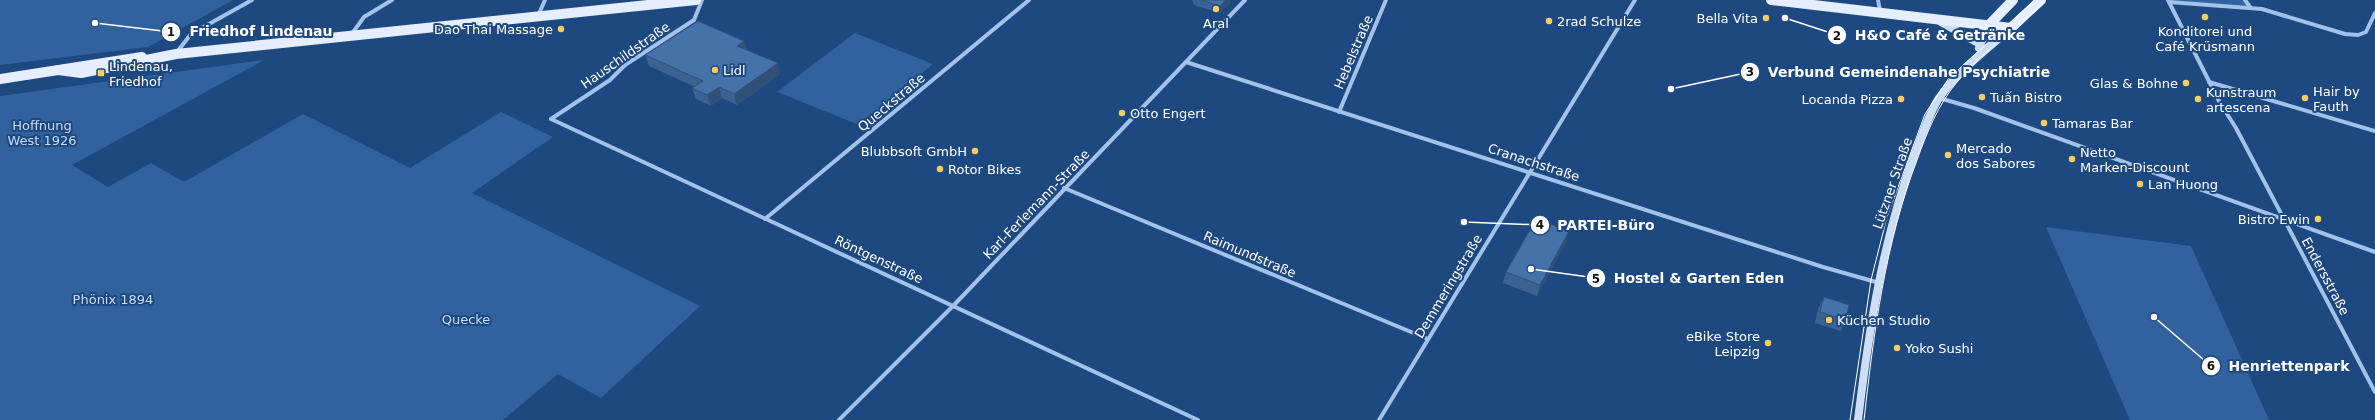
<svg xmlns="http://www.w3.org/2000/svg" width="2375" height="420" font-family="'DejaVu Sans',sans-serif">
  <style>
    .green { fill: #31629e }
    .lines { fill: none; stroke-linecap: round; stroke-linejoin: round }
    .street { stroke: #a2c2e9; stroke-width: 4 }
    .secondary { stroke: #cddff7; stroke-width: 8 }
    .primary { stroke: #e4eefe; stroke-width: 10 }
    .tram { stroke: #fff; stroke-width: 1 }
    .wall { fill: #3c6292 }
    .shaded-wall { fill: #315077 }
    .building { fill: #4672aa; stroke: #315077 }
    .poi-dot { fill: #f8cd60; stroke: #1d4880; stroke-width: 1.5 }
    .labels { text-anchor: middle; stroke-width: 4; stroke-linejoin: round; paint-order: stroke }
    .poi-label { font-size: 13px; fill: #fff; stroke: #1d4880; text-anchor: start }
    .street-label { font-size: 13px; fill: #fff; stroke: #1d4880 }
    .park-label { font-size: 13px; fill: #c6dcf7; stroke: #1d4880 }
    .leader { fill: none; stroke: #fff; stroke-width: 1.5 }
    .callout-dot { fill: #fff; stroke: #1d4880; stroke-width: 1.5 }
    .mark-label { font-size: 12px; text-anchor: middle; font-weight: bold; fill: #111 }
    .callout-label { font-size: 14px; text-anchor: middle; font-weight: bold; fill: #fff; stroke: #1d4880; stroke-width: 4; stroke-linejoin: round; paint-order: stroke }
  </style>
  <rect width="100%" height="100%" fill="#1d4880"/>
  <g class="green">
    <path d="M0,0H233L148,47L0,65Z"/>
    <path d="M2168,0H2245L2250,7Z"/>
    <path d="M855,33L933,64L859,125L777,92Z"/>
    <path d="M264,60L72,165L108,187L151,163L184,182L303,114L410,168L501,112L553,137L472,193L700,306L601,398L558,374L503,420H0V96Z"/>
    <path d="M2046,227L2191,246L2269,420H2130Z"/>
  </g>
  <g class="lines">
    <g class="street">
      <path d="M1878,0L1880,11"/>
      <path d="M2168,0L2220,103L2236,128L2375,392"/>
      <path d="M2245,0L2250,7"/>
      <path d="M2169,2L2262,9L2345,34L2358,35L2366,32L2375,13"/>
      <path d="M538,16L545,0"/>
      <path d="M351,35L364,17L392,0"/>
      <path d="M177,52L191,34L252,0"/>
      <path d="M1186,62L1823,267L1876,282"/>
      <path d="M2209,82L2375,131"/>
      <path d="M1939,98L1974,108L2375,252"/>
      <path d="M1339,112L1386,0"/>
      <path d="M551,119L1198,420"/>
      <path d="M551,119L610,80L625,65L694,20L702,0"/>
      <path d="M1064,188L1428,339"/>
      <path d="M765,219L1029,0"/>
      <path d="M839,420L954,305L1245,0"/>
      <path d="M1379,420L1635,0"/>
    </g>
    <g class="secondary">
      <path d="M1941,22L1980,44"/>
      <path d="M1979,48L1988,26"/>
      <path d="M1858,420C1869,330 1882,242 1914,156C1922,137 1928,115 1939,98C1959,70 1986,50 2011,28"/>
    </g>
    <g class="primary">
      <path d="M1771,0L2011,28L2041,0"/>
      <path d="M1988,26L2013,0"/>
      <path d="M58,70L81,73L176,54L696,0"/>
      <path d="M0,79L142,57"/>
    </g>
    <g class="tram">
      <path d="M1850,420L1871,280L1887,217L1925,114L1949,78L2035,0"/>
      <path d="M1864,420C1874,331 1885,244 1917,160C1927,132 1938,105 1957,82C1983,51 2017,28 2046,0"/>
    </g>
  </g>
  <g class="wall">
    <path d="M1192,0H1230V3L1220,13L1194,5Z"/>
    <path d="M744,41L747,50L780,74L737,105L722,98L711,106L696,99L692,88L695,87L649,66L645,55Z"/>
    <path d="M1566,242L1537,296L1503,283L1506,272Z"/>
    <path d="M1824,297L1846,320L1841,331L1815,323L1818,309Z"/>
  </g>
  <g class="shaded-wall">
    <path d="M1226,0H1230V3L1220,13V6Z"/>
    <path d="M744,41L747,52L737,46Z"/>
    <path d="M778,63L780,74L737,105L734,94Z"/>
    <path d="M719,87L722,98L711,106L707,95Z"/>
    <path d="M1569,231L1566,242L1537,296L1540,285Z"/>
  </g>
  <g class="building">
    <path d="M1202,0H1226L1220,6Z"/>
    <path d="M698,21L744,41L737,46L778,63L734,94L719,87L707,95L692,88L703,81L645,55Z"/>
    <path d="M1536,219L1569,231L1540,285L1506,272Z"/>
    <path d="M1824,297L1849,305L1846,320L1820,312Z"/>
  </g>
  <g class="poi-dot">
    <circle cx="1216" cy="9" r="4"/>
    <circle cx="2205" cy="17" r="4"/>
    <circle cx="1766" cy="18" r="4"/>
    <circle cx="1549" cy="21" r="4"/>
    <circle cx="561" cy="29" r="4"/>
    <circle cx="715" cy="70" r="4"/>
    <rect x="97" y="69" width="8" height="8" rx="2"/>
    <circle cx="2186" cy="83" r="4"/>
    <circle cx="1982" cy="97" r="4"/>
    <circle cx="2305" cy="98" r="4"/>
    <circle cx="1901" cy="99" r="4"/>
    <circle cx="2198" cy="99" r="4"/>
    <circle cx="1122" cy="113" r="4"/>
    <circle cx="2044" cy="123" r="4"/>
    <circle cx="975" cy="151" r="4"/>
    <circle cx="1948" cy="155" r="4"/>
    <circle cx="2072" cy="159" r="4"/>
    <circle cx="940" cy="169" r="4"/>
    <circle cx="2140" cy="184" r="4"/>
    <circle cx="2318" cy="219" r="4"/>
    <circle cx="1829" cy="320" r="4"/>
    <circle cx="1768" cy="343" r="4"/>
    <circle cx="1897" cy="348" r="4"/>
  </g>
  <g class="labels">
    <g class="poi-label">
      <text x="1758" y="23" text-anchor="end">Bella Vita</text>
      <text x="1557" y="26">2rad Schulze</text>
      <text x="1216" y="28" text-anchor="middle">Aral</text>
      <text x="553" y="34" text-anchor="end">Dao Thai Massage</text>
      <text x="2205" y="36" text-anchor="middle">Konditorei und<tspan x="2205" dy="15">Café Krüsmann</tspan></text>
      <text x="109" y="71">Lindenau,<tspan x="109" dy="15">Friedhof</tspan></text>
      <text x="723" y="75">Lidl</text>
      <text x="2178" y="88" text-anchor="end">Glas &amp; Bohne</text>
      <text x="2313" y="96">Hair by<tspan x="2313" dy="15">Fauth</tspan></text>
      <text x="2206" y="97">Kunstraum<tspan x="2206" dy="15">artescena</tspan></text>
      <text x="1990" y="102">Tuấn Bistro</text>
      <text x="1893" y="104" text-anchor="end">Locanda Pizza</text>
      <text x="1130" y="118">Otto Engert</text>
      <text x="2052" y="128">Tamaras Bar</text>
      <text x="1956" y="153">Mercado<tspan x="1956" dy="15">dos Sabores</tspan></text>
      <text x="967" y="156" text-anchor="end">Blubbsoft GmbH</text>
      <text x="2080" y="157">Netto<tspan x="2080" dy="15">Marken-Discount</tspan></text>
      <text x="948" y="174">Rotor Bikes</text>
      <text x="2148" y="189">Lan Huong</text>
      <text x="2310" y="224" text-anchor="end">Bistro Ewin</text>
      <text x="1837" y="325">Küchen Studio</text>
      <text x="1760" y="341" text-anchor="end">eBike Store<tspan x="1760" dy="15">Leipzig</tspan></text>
      <text x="1905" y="353">Yoko Sushi</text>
    </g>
    <g class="street-label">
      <text transform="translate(1353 52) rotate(-67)" y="5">Hebelstraße</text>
      <text transform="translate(625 55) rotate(-35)" y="5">Hauschildstraße</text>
      <text transform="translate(891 102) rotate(-40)" y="5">Queckstraße</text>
      <text transform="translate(1534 162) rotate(18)" y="5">Cranachstraße</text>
      <text transform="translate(1892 183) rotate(-71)" y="5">Lützner Straße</text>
      <text transform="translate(1036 204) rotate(-46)" y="5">Karl-Ferlemann-Straße</text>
      <text transform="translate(1250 254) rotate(23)" y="5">Raimundstraße</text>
      <text transform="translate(879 259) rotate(25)" y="5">Röntgenstraße</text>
      <text transform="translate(2326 276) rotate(62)" y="5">Endersstraße</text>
      <text transform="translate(1448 286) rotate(-59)" y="5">Demmeringstraße</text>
    </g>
    <g class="park-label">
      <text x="42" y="130">Hoffnung<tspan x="42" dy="15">West 1926</tspan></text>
      <text x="113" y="304">Phönix 1894</text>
      <text x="466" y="324">Quecke</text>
    </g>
  </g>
  <path class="leader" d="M95 23L171 32M1785 18L1837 35M1671 89L1750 72M1464 222L1540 225M1531 269L1596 278M2154 317L2211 366"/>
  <g class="callout-dot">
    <circle cx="95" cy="23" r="4"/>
    <circle cx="1785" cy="18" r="4"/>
    <circle cx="1671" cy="89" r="4"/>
    <circle cx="1464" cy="222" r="4"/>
    <circle cx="1531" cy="269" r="4"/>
    <circle cx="2154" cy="317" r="4"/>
    <circle cx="171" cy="32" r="10"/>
    <circle cx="1837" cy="35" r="10"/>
    <circle cx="1750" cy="72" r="10"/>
    <circle cx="1540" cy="225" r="10"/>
    <circle cx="1596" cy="278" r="10"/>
    <circle cx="2211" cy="366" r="10"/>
  </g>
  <g class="mark-label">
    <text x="171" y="36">1</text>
    <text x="1837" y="40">2</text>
    <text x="1750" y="76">3</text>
    <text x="1540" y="229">4</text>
    <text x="1596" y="283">5</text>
    <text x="2211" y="370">6</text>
  </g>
  <g class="callout-label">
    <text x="261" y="36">Friedhof Lindenau</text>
    <text x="1940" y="40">H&amp;O Café &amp; Getränke</text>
    <text x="1909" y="77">Verbund Gemeindenahe Psychiatrie</text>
    <text x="1606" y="230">PARTEI-Büro</text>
    <text x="1699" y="283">Hostel &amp; Garten Eden</text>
    <text x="2289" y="371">Henriettenpark</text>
  </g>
</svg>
